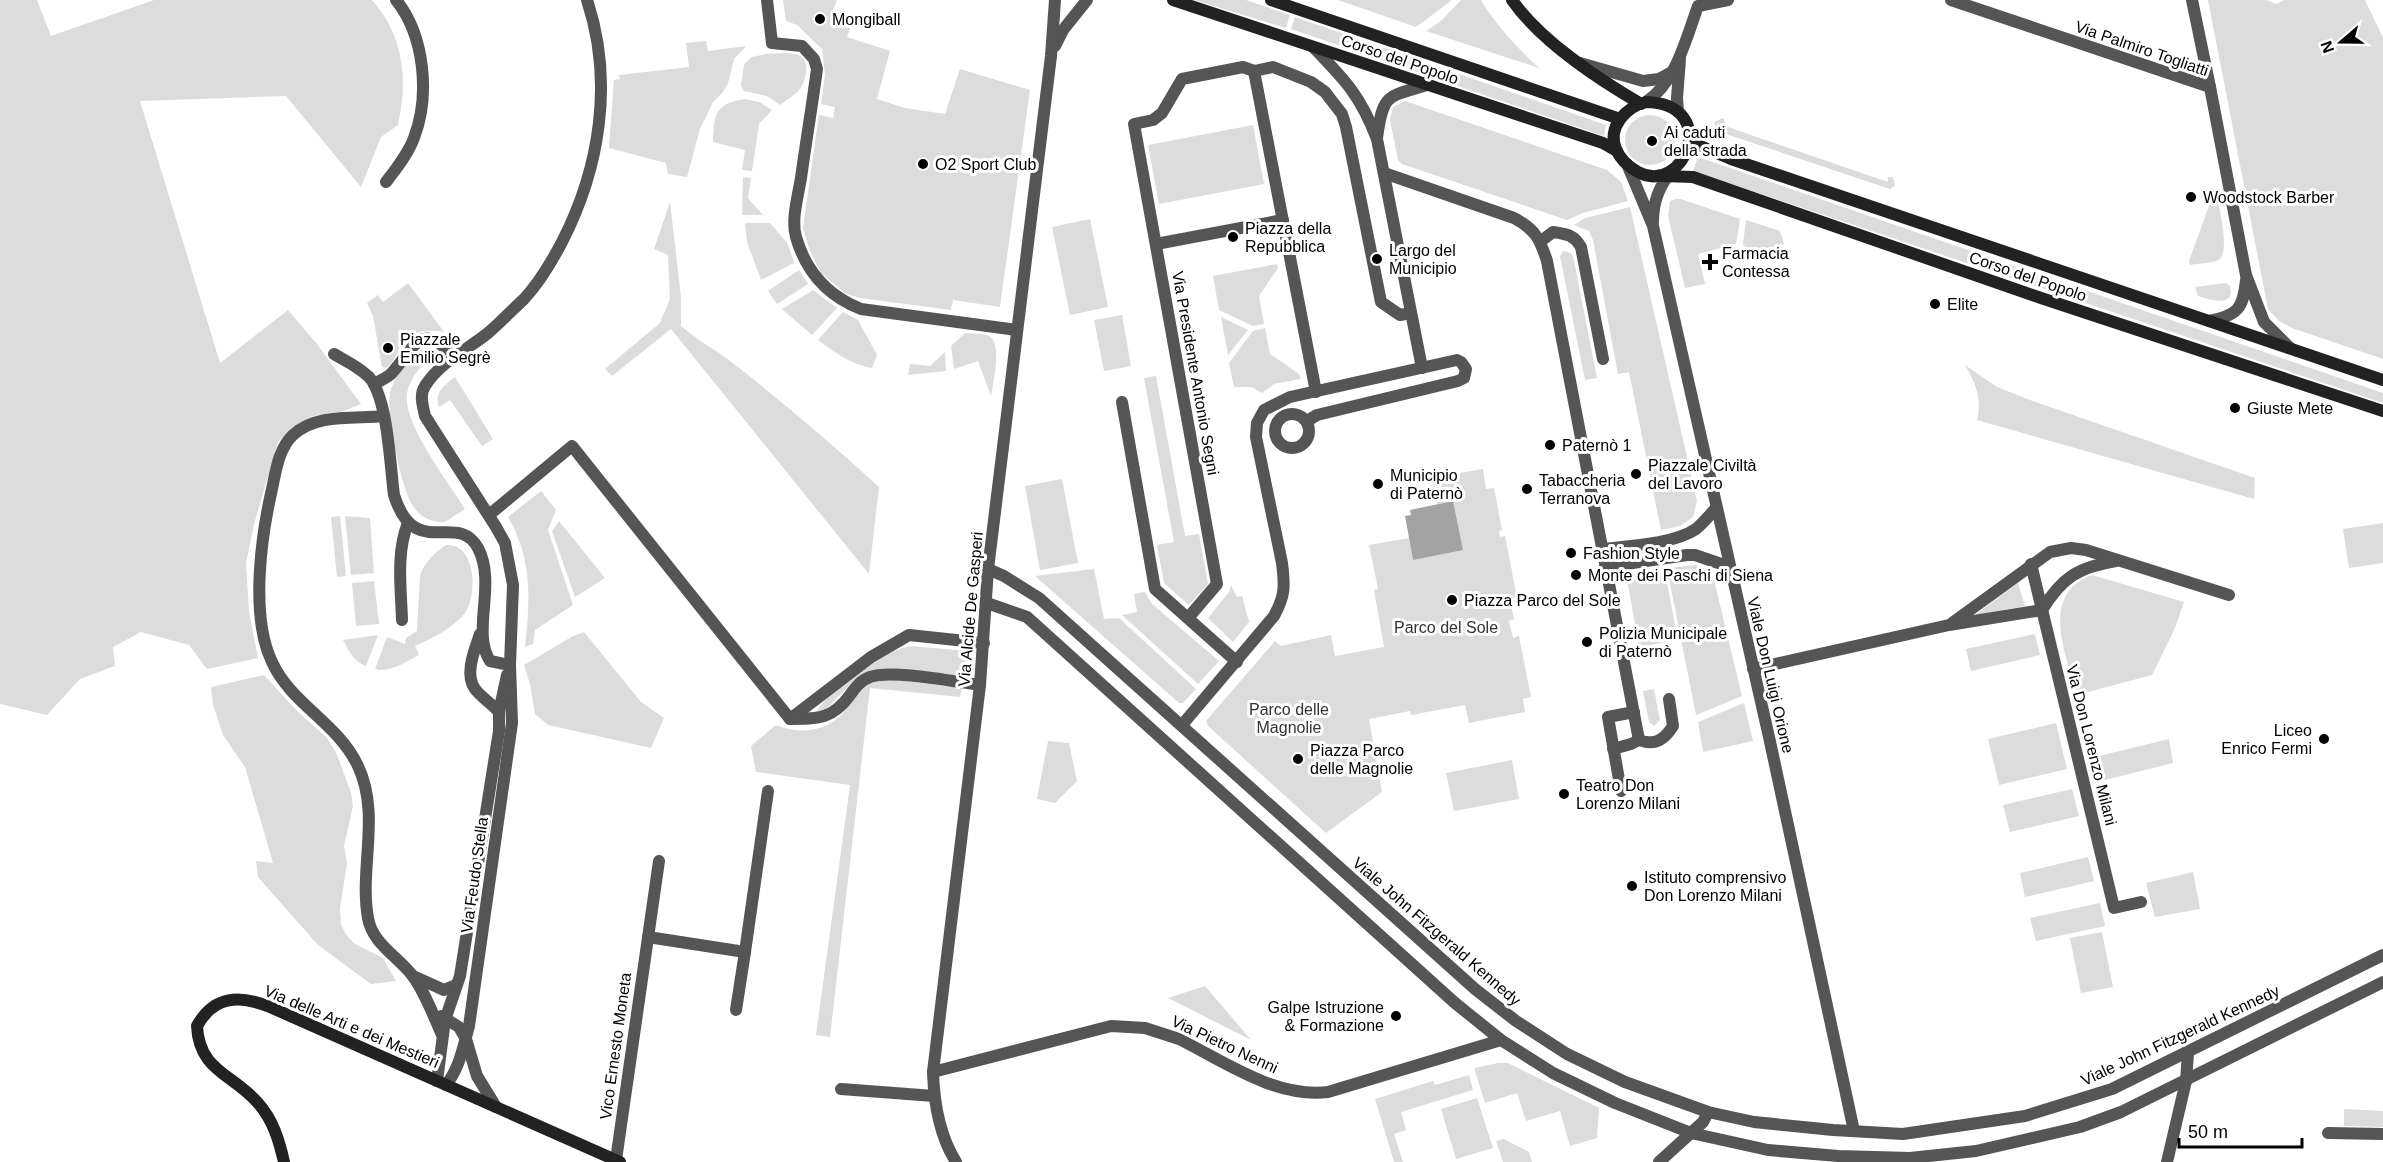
<svg xmlns="http://www.w3.org/2000/svg" width="2383" height="1162" font-family="Arial,sans-serif">
  <style>
    .green { fill: #dcdcdc }
    .water { fill: #a3a3a3 }
    .lines { fill: none; stroke-linecap: round; stroke-linejoin: round }
    .street { stroke: #555; stroke-width: 12 }
    .secondary { stroke: #222; stroke-width: 12 }
    .poi-dot { fill: #000; stroke: #fff; stroke-width: 2 }
    .labels { text-anchor: middle; stroke-width: 6; stroke-linejoin: round; paint-order: stroke }
    .poi-label { font-size: 16px; fill: #000; stroke: #fff; text-anchor: start }
    .street-label { font-size: 16px; fill: #000; stroke: #fff }
    .park-label { font-size: 16px; fill: #333; stroke: #fff }
  </style>
  <rect width="100%" height="100%" fill="#fff"/>
  <g class="green">
    <path d="M0,0H37L51,36L154,0H372C404,36 408,80 398,125L381,137L361,187L286,96L140,101L220,363L288,310L317,344L361,404L344,411L312,416L289,431L278,442L254,524L246,563L249,612L258,658L207,669L189,645L141,632L113,647L115,666L80,679L47,715L0,704Z"/>
    <path d="M783,0H837L833,10L854,18L847,37L890,51L877,99L905,108L945,114L960,69L1030,90L1000,307L953,300L951,310L860,298L846,294L821,273L810,251L803,228L819,115L833,118L835,107L821,104L825,75L822,49L797,25L786,21Z"/>
    <path d="M1194,0H1246L1290,15L1286,28Z"/>
    <path d="M1338,0H1452L1416,27Z"/>
    <path d="M1461,0H1481C1497,27 1517,47 1539,68L1426,31L1441,21Z"/>
    <path d="M2208,0H2266L2276,4L2284,0H2365L2383,38V359L2292,328L2279,321L2268,309Z"/>
    <path d="M1295,17L1606,125L1604,136L1291,29Z"/>
    <path d="M706,41L708,51L746,46L734,59L728,83L723,92L713,102L700,129L687,177L668,174L666,163L609,148L614,80L620,79L619,75L689,67L686,43Z"/>
    <path d="M766,54C775,54 786,52 795,54C812,57 807,80 799,90C794,96 786,100 780,105L767,96L744,91L741,86L744,64L752,57Z"/>
    <path d="M745,99L759,102L772,110L759,124L752,171L742,170L745,150L713,142C714,115 714,104 745,99Z"/>
    <path d="M1405,101L1607,170L1621,182L1628,201L1583,213L1567,220L1402,164L1398,160L1390,120L1393,107Z"/>
    <circle cx="1650" cy="140" r="25"/>
    <path d="M1723,118L1728,127L1888,182V177H1893L1895,186L1890,189L1717,131L1714,122Z"/>
    <path d="M1253,125L1264,184L1159,204L1148,145Z"/>
    <path d="M1698,157L2383,393V403L1693,171Z"/>
    <path d="M743,177L751,178L748,198L763,215H742Z"/>
    <path d="M2213,195H2217C2219,208 2231,254 2218,260C2210,264 2198,263 2190,265L2189,261Z"/>
    <path d="M1676,199H1681L1740,219L1736,244L1698,254L1705,284L1685,288L1668,216L1670,201Z"/>
    <path d="M670,202L681,297V326C698,341 717,350 734,364C784,403 832,444 879,487L869,574L671,329L612,376L605,369L660,323L670,299L668,255L654,249Z"/>
    <path d="M1630,207L1697,501L1693,517L1680,526L1661,530L1629,372L1618,374L1593,240L1589,231L1574,225L1585,218Z"/>
    <path d="M1090,219L1108,307L1070,315L1052,227Z"/>
    <path d="M1746,220L1780,231L1784,244L1749,252L1743,244Z"/>
    <path d="M745,223H770L788,244L794,263L761,280L747,242Z"/>
    <path d="M1563,251L1571,253L1573,256L1597,378L1585,380L1560,256Z"/>
    <path d="M1277,264L1278,268L1259,296L1264,324L1253,326L1219,310L1213,276Z"/>
    <path d="M799,270L808,284L777,304L768,291Z"/>
    <path d="M408,283L444,332C427,329 409,331 400,348C396,355 393,363 386,368L382,367L373,316L367,303L378,295L383,302Z"/>
    <path d="M2226,283L2230,286C2236,308 2210,300 2198,296L2195,287Z"/>
    <path d="M813,290L837,308L812,335L782,309Z"/>
    <path d="M843,312L858,320L877,355L872,368C851,364 835,353 818,340Z"/>
    <path d="M1122,315L1131,366L1104,371L1094,320Z"/>
    <path d="M1221,317L1248,330L1228,355Z"/>
    <path d="M1265,328L1270,354L1299,374L1301,379L1274,384L1262,393L1251,387H1234L1229,363L1253,331Z"/>
    <path d="M965,333C972,334 983,333 989,336C1003,344 993,382 991,396L978,361L954,369L951,346Z"/>
    <path d="M426,346L436,352C424,363 410,376 407,393C402,423 449,483 465,509L445,522C432,523 420,517 413,506C401,488 386,414 390,393C394,376 411,354 426,346Z"/>
    <path d="M945,352L946,371L908,375L910,364L930,366Z"/>
    <path d="M1965,365L1997,387L2030,400L2255,478L2254,499L1977,420C1982,398 1976,384 1965,365Z"/>
    <path d="M1156,376L1185,536L1199,534L1208,584L1189,605L1164,583L1157,545L1174,542L1144,378Z"/>
    <path d="M455,377L493,439L482,446L450,400L439,407C434,392 444,386 455,377Z"/>
    <path d="M1483,469L1486,489L1494,488L1502,530L1499,531L1500,537L1505,536L1517,597L1510,599L1514,619L1509,621L1513,638L1519,636L1531,697L1523,699L1525,712L1469,723L1465,705L1411,715L1410,711L1369,719L1382,792L1326,833L1208,726L1206,721L1275,641L1281,646L1331,635L1335,656L1384,647L1374,590L1378,589L1369,545L1409,538L1413,560L1453,501L1437,504L1432,478Z"/>
    <path d="M1062,479L1078,563L1040,570L1025,486Z"/>
    <path d="M541,491L556,510L548,530L573,605L535,630L533,644L525,647C530,598 533,561 508,517Z"/>
    <path d="M340,516L346,576L337,577L331,517Z"/>
    <path d="M345,516L370,518L374,573L351,575Z"/>
    <path d="M559,521L605,578L575,597L552,531Z"/>
    <path d="M2383,523V563L2349,568L2343,529Z"/>
    <path d="M446,545C476,542 478,595 465,613C453,628 433,638 415,646L419,655C405,662 391,673 375,669L387,637L405,644L406,638L417,631L420,575C425,562 435,552 446,545Z"/>
    <path d="M1696,565L1702,567L1714,580L1742,696L1696,715L1667,568Z"/>
    <path d="M1094,569L1104,619L1119,618L1196,689L1183,703H1179L1035,576Z"/>
    <path d="M1665,572L1678,640L1639,647L1627,579Z"/>
    <path d="M2092,575L2184,602L2175,628L2152,675L2077,695C2067,655 2038,595 2092,575Z"/>
    <path d="M374,581L379,624L356,626L352,583Z"/>
    <path d="M2018,583L2025,606L1975,615Z"/>
    <path d="M1231,585L1237,597L1242,596L1249,622L1233,642L1208,618L1229,592Z"/>
    <path d="M1145,592L1152,604L1219,661L1198,684L1122,615L1137,612L1134,594Z"/>
    <path d="M584,632L641,702L664,718L651,748L548,725L535,714L530,684L524,665L573,636Z"/>
    <path d="M2035,634L2040,655L1971,671L1966,649Z"/>
    <path d="M378,635L366,666C353,661 349,651 343,640Z"/>
    <path d="M911,646L967,651L964,676L899,670L855,680L825,710L816,713C831,685 879,652 911,646Z"/>
    <path d="M264,675L297,711L326,737L336,752L351,793L353,806L344,846L347,863L340,909L341,925L347,936L355,944L383,958L396,981L371,984L318,945L258,877L256,861L273,863L245,767L223,735L213,705L211,687Z"/>
    <path d="M877,680H896L962,688L960,697L870,688L830,1037L816,1035L850,785L756,772L751,746L776,725C799,735 827,732 844,712C856,698 858,685 877,680Z"/>
    <path d="M1654,689L1660,720L1654,726L1649,722L1643,691Z"/>
    <path d="M1744,703L1753,741L1703,752L1698,722Z"/>
    <path d="M2056,723L2067,769L1999,785L1988,739Z"/>
    <path d="M2169,739L2173,763L2097,782L2091,758Z"/>
    <path d="M1048,741L1069,743L1077,781L1055,803L1037,799Z"/>
    <path d="M1512,760L1519,799L1454,811L1446,773Z"/>
    <path d="M2072,789L2079,816L2010,832L2003,805Z"/>
    <path d="M2088,857L2094,881L2025,897L2020,873Z"/>
    <path d="M2193,872L2200,909L2155,917L2146,883Z"/>
    <path d="M2100,903L2105,926L2036,941L2030,918Z"/>
    <path d="M2102,932L2113,987L2081,993L2070,938Z"/>
    <path d="M1205,986L1251,1040L1168,998Z"/>
    <path d="M1498,1063H1508L1599,1108L1597,1138L1570,1146L1560,1111L1526,1121L1517,1093L1485,1103L1474,1068Z"/>
    <path d="M1469,1075L1473,1090L1401,1112L1406,1130L1394,1134L1403,1162H1394L1375,1099L1433,1081L1435,1085Z"/>
    <path d="M1477,1098L1493,1148L1456,1159L1441,1109Z"/>
    <path d="M2344,1109L2383,1111V1127L2344,1126Z"/>
    <path d="M1504,1139L1529,1152L1532,1162H1503L1496,1141Z"/>
  </g>
  <path class="water" d="M1453,501L1463,550L1413,560L1405,516L1411,515L1410,510Z"/>
  <g class="lines">
    <g class="street">
      <path d="M767,0L772,43L802,46L814,59L817,69C812,106 806,142 801,178C798,196 791,220 796,237C806,272 828,296 861,309L1017,330"/>
      <path d="M1951,0L2210,87L2246,275L2264,322L2290,348"/>
      <path d="M2192,0L2210,87"/>
      <path d="M1055,46L1063,30L1087,0"/>
      <path d="M1313,47C1345,80 1360,95 1377,139L1422,368"/>
      <path d="M1580,63L1643,81L1659,79L1670,73"/>
      <path d="M1254,71L1316,392"/>
      <path d="M1646,102C1676,82 1686,39 1698,6L1728,0"/>
      <path d="M1678,112L1677,98L1680,59"/>
      <path d="M1377,138C1383,93 1387,97 1427,85"/>
      <path d="M1627,164L1653,226L1769,737L1854,1131"/>
      <path d="M1384,173L1514,218C1535,229 1540,239 1547,261L1639,740"/>
      <path d="M386,182C396,169 408,154 414,138C430,96 425,36 396,0"/>
      <path d="M1653,222C1653,202 1659,185 1673,170"/>
      <path d="M1541,241L1553,232C1567,234 1574,235 1581,247L1603,359"/>
      <path d="M1156,244L1283,220"/>
      <path d="M2209,321C2238,315 2243,309 2246,280"/>
      <path d="M334,354C346,361 359,367 369,377C388,398 390,466 394,495C415,562 457,510 478,548C497,584 471,632 490,661L510,665"/>
      <path d="M374,384C380,381 386,378 391,374C414,349 421,318 453,357"/>
      <path d="M1122,402L1155,589L1237,662"/>
      <circle cx="1292" cy="431" r="17"/>
      <path d="M384,416C355,419 316,413 293,435C279,448 276,470 272,489C261,537 250,616 272,662C291,704 338,723 358,766C381,815 359,868 368,918C372,943 397,956 412,975C425,992 433,1015 442,1035"/>
      <path d="M489,515L572,446L790,719C818,719 833,719 850,695C856,687 861,680 870,677C891,669 956,682 980,685"/>
      <path d="M1602,549C1629,546 1674,544 1696,529C1703,523 1710,515 1716,508"/>
      <path d="M2031,564L2114,908L2141,902"/>
      <path d="M1605,567L1687,555H1695L1730,567"/>
      <path d="M988,569L1004,576L1039,598L1475,989L1516,1021L1567,1054L1625,1082L1708,1112L1754,1122L1833,1130L1903,1134L2025,1116L2112,1089L2383,955"/>
      <path d="M987,603L1027,617L1455,1003L1501,1040L1553,1073L1615,1103L1691,1133L1768,1150L1838,1156L1910,1158L1976,1151L2080,1127L2121,1112L2383,982"/>
      <path d="M1188,618L1217,584L1134,124L1153,120L1162,113L1182,79L1243,67L1254,71L1273,67L1311,82L1325,92L1342,114L1346,127L1381,302L1400,315L1411,313"/>
      <path d="M402,620C401,589 396,552 408,523"/>
      <path d="M1952,623L2050,552L2071,548L2086,550L2229,595"/>
      <path d="M480,634C475,649 464,674 475,689C481,697 492,704 499,712"/>
      <path d="M1753,669L1949,625L2042,610C2062,577 2079,567 2116,561"/>
      <path d="M790,719L871,657L909,635L984,643"/>
      <path d="M1182,725L1274,616C1285,596 1285,587 1282,563L1256,437L1257,423L1264,410L1290,397L1457,360L1461,362L1466,369L1464,378L1458,381L1317,415L1307,421"/>
      <path d="M1613,749L1631,744L1639,740C1655,746 1664,740 1673,726L1669,699"/>
      <path d="M1621,791L1608,717L1634,712"/>
      <path d="M648,937L745,952L768,791"/>
      <path d="M413,976L444,990L456,985"/>
      <path d="M736,1010L745,952"/>
      <path d="M441,1016L459,1027L466,1039L477,1076L496,1107"/>
      <path d="M933,1072L1111,1026L1145,1028L1179,1039C1225,1062 1275,1098 1328,1092L1501,1040"/>
      <path d="M437,1081L445,1020L460,976L499,731V712L507,675"/>
      <path d="M446,1085C460,1067 463,1047 469,1026L512,723L510,665L513,585L505,543L496,527L425,416C423,406 419,395 425,386C440,362 467,350 488,333C500,323 512,310 524,299C539,283 552,261 562,242C600,168 614,81 587,0"/>
      <path d="M841,1089L934,1096"/>
      <path d="M2328,1133L2383,1134"/>
      <path d="M616,1160L659,861"/>
      <path d="M956,1162C939,1135 934,1103 933,1072L980,685L988,569L1051,56L1055,0"/>
      <path d="M1659,1162L1703,1122L1708,1112"/>
      <path d="M2167,1162L2186,1081L2188,1053"/>
    </g>
    <g class="secondary">
      <path d="M1173,0L1603,143L1617,151"/>
      <path d="M1271,0L1620,119"/>
      <path d="M1512,0C1540,40 1598,79 1641,104"/>
      <path d="M1646,102C1722,104 1684,197 1638,172C1629,167 1620,159 1616,149C1607,127 1626,107 1646,102Z"/>
      <path d="M1691,137L1698,145L1731,159L2383,380"/>
      <path d="M1662,176L1693,177L2041,298L2383,411"/>
      <path d="M284,1162C279,1140 273,1120 258,1103C233,1074 199,1071 197,1026C214,995 240,995 270,1007L620,1162"/>
    </g>
  </g>
  <g class="poi-dot">
    <circle cx="820" cy="19" r="6"/>
    <circle cx="1652" cy="141" r="6"/>
    <circle cx="923" cy="164" r="6"/>
    <circle cx="2191" cy="197" r="6"/>
    <circle cx="1233" cy="237" r="6"/>
    <circle cx="1377" cy="259" r="6"/>
    <path d="M1707 253h6v6h6v6h-6v6h-6v-6h-6v-6h6z"/>
    <circle cx="1935" cy="304" r="6"/>
    <circle cx="388" cy="348" r="6"/>
    <circle cx="2235" cy="408" r="6"/>
    <circle cx="1550" cy="445" r="6"/>
    <circle cx="1636" cy="474" r="6"/>
    <circle cx="1378" cy="484" r="6"/>
    <circle cx="1527" cy="489" r="6"/>
    <circle cx="1571" cy="553" r="6"/>
    <circle cx="1576" cy="575" r="6"/>
    <circle cx="1452" cy="600" r="6"/>
    <circle cx="1587" cy="642" r="6"/>
    <circle cx="2324" cy="739" r="6"/>
    <circle cx="1298" cy="759" r="6"/>
    <circle cx="1564" cy="794" r="6"/>
    <circle cx="1632" cy="886" r="6"/>
    <circle cx="1396" cy="1016" r="6"/>
  </g>
  <g class="labels">
    <g class="poi-label">
      <text x="832" y="25">Mongiball</text>
      <text x="1664" y="138">Ai caduti<tspan x="1664" dy="18">della strada</tspan></text>
      <text x="935" y="170">O2 Sport Club</text>
      <text x="2203" y="203">Woodstock Barber</text>
      <text x="1245" y="234">Piazza della<tspan x="1245" dy="18">Repubblica</tspan></text>
      <text x="1389" y="256">Largo del<tspan x="1389" dy="18">Municipio</tspan></text>
      <text x="1722" y="259">Farmacia<tspan x="1722" dy="18">Contessa</tspan></text>
      <text x="1947" y="310">Elite</text>
      <text x="400" y="345">Piazzale<tspan x="400" dy="18">Emilio Segrè</tspan></text>
      <text x="2247" y="414">Giuste Mete</text>
      <text x="1562" y="451">Paternò 1</text>
      <text x="1648" y="471">Piazzale Civiltà<tspan x="1648" dy="18">del Lavoro</tspan></text>
      <text x="1390" y="481">Municipio<tspan x="1390" dy="18">di Paternò</tspan></text>
      <text x="1539" y="486">Tabaccheria<tspan x="1539" dy="18">Terranova</tspan></text>
      <text x="1583" y="559">Fashion Style</text>
      <text x="1588" y="581">Monte dei Paschi di Siena</text>
      <text x="1464" y="606">Piazza Parco del Sole</text>
      <text x="1599" y="639">Polizia Municipale<tspan x="1599" dy="18">di Paternò</tspan></text>
      <text x="2312" y="736" text-anchor="end">Liceo<tspan x="2312" dy="18">Enrico Fermi</tspan></text>
      <text x="1310" y="756">Piazza Parco<tspan x="1310" dy="18">delle Magnolie</tspan></text>
      <text x="1576" y="791">Teatro Don<tspan x="1576" dy="18">Lorenzo Milani</tspan></text>
      <text x="1644" y="883">Istituto comprensivo<tspan x="1644" dy="18">Don Lorenzo Milani</tspan></text>
      <text x="1384" y="1013" text-anchor="end">Galpe Istruzione<tspan x="1384" dy="18">&amp; Formazione</tspan></text>
    </g>
    <g class="street-label">
      <text transform="translate(2142 48) rotate(19)" y="6">Via Palmiro Togliatti</text>
      <text transform="translate(1400 59) rotate(19)" y="6">Corso del Popolo</text>
      <text transform="translate(2028 276) rotate(19)" y="6">Corso del Popolo</text>
      <text transform="translate(1196 373) rotate(80)" y="6">Via Presidente Antonio Segni</text>
      <text transform="translate(970 609) rotate(-85)" y="6">Via Alcide De Gasperi</text>
      <text transform="translate(1771 675) rotate(77)" y="6">Viale Don Luigi Orione</text>
      <text transform="translate(2092 745) rotate(76)" y="6">Via Don Lorenzo Milani</text>
      <text transform="translate(474 875) rotate(-82)" y="6">Via Feudo Stella</text>
      <text transform="translate(1437 931) rotate(41)" y="6">Viale John Fitzgerald Kennedy</text>
      <text transform="translate(352 1026) rotate(23)" y="6">Via delle Arti e dei Mestieri</text>
      <text transform="translate(2180 1035) rotate(-25)" y="6">Viale John Fitzgerald Kennedy</text>
      <text transform="translate(1225 1044) rotate(25)" y="6">Via Pietro Nenni</text>
      <text transform="translate(615 1046) rotate(-82)" y="6">Vico Ernesto Moneta</text>
    </g>
    <g class="park-label">
      <text x="1446" y="633">Parco del Sole</text>
      <text x="1289" y="715">Parco delle<tspan x="1289" dy="18">Magnolie</tspan></text>
    </g>
  </g>
  <g transform="translate(2341 42) rotate(250)" stroke="#ffffff" stroke-width="4.5" paint-order="stroke">
  <path d="M0-4.5L10 22L0 15L-10 22Z" fill="#000000"/>
  <text y="-9" font-size="16" font-weight="bold" text-anchor="middle" fill="#000000">N</text>
  </g>
  <path d="M2179 1138v9h123v-9" fill="none" stroke="#000000" stroke-width="3"/>
  <text x="2188" y="1138" font-size="18" fill="#000000" stroke="#ffffff" stroke-width="4.5" paint-order="stroke">50 m</text>
</svg>
